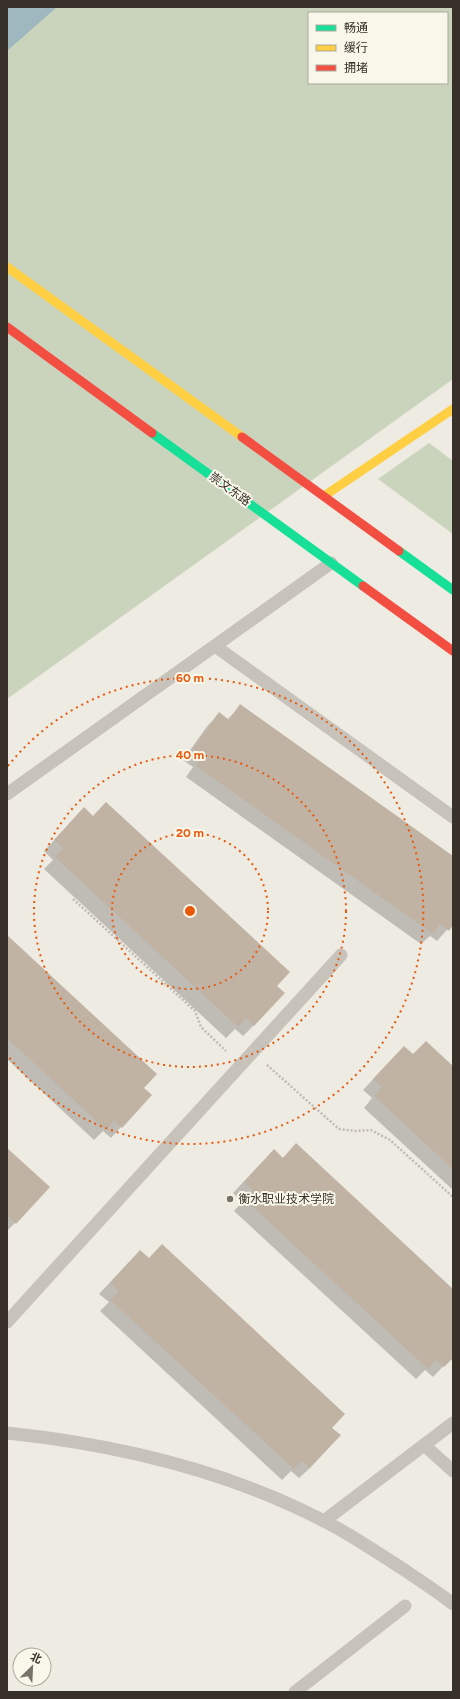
<svg xmlns="http://www.w3.org/2000/svg" width="460" height="1699" font-family="Figtree,'Noto Sans SC',sans-serif">
  <style>
    .green { fill: #cad4bd; fill-rule: evenodd }
    .water { fill: #9fb7be }
    .shadow { fill: #0003 }
    .building { fill: #c0b3a4 }
    .lines { fill: none; stroke-linecap: round; stroke-linejoin: round }
    .path { stroke: #bfbbb4; stroke-width: 2.5; stroke-dasharray: 2 2; stroke-linecap: butt }
    .lane { stroke: #c7c3bb; stroke-width: 13 }
    .fast { stroke: #16e098; stroke-width: 9 }
    .slow { stroke: #ffcf43; stroke-width: 9 }
    .jam { stroke: #f24e42; stroke-width: 9 }
    .ring { fill: none; stroke: #e8590c; stroke-width: 2; stroke-dasharray: 2 4 }
    .poi-dot { fill: #77726a; stroke: #f9f6ea; stroke-width: 1.5 }
    .labels { text-anchor: middle; stroke-width: 4; stroke-linejoin: round; paint-order: stroke }
    .street-label { font-size: 12px; fill: #373129; stroke: #f9f6ea }
    .poi-label { font-size: 12px; fill: #373129; stroke: #f9f6ea; text-anchor: start }
    .centre { fill: #e8590c; stroke: #f9f6ea; stroke-width: 2 }
    .ring-label { font-size: 12px; text-anchor: middle; font-weight: bold; fill: #e8590c; stroke: #f9f6ea; stroke-width: 4; stroke-linejoin: round; paint-order: stroke }
  </style>
  <rect width="100%" height="100%" fill="#eeebe2"/>
  <g class="green">
    <path d="M7,7H453V379L7,699ZM309,13H447V83H309Z"/>
    <path d="M429,443L453,461V534L378,479Z"/>
  </g>
  <path class="water" d="M7,7H57L7,51Z"/>
  <g class="shadow">
    <path d="M240,706L453,857V923L437,941L430,936L421,944L186,777L193,767L183,760L208,725L219,714L227,720Z"/>
    <path d="M73,820L275,986L254,1025L243,1036L235,1029L226,1038L44,869L53,860L44,851Z"/>
    <path d="M7,936L143,1088L121,1127L111,1138L103,1131L94,1140L7,1059Z"/>
    <path d="M413,1055L453,1067V1190L364,1108L372,1098L363,1090L393,1058Z"/>
    <path d="M296,1145L453,1290V1356L433,1377L425,1370L416,1379L234,1211L242,1202L233,1193L263,1161L283,1158Z"/>
    <path d="M7,1149L15,1223L7,1231Z"/>
    <path d="M129,1262L331,1428L310,1468L299,1478L291,1471L282,1480L100,1311L109,1302L99,1294Z"/>
  </g>
  <g class="building">
    <path d="M240,704L453,856V925L449,931L440,924L433,934L196,766L203,756L193,749L219,712L229,720Z"/>
    <path d="M106,802L290,972L277,986L285,993L254,1026L246,1018L238,1027L55,857L63,848L54,840L84,807L93,816Z"/>
    <path d="M7,935L157,1074L144,1088L152,1095L122,1128L114,1120L106,1130L7,1038Z"/>
    <path d="M426,1041L453,1066V1169L374,1096L382,1087L373,1079L404,1046L413,1054Z"/>
    <path d="M296,1143L453,1289V1358L444,1367L436,1360L428,1369L244,1199L252,1190L244,1182L274,1149L283,1158Z"/>
    <path d="M7,1148L50,1187L16,1224L7,1215Z"/>
    <path d="M162,1244L345,1414L332,1428L341,1435L310,1468L302,1461L294,1469L110,1300L119,1291L110,1283L140,1250L149,1258Z"/>
  </g>
  <g class="lines">
    <g class="path">
      <path d="M73,899L195,1011L201,1027L226,1051"/>
      <path d="M267,1065L339,1129L356,1131L371,1130L390,1140L453,1197"/>
    </g>
    <g class="lane">
      <path d="M215,646L453,817"/>
      <path d="M7,794L331,563"/>
      <path d="M7,1322L341,955"/>
      <path d="M7,1433C122,1445 238,1473 339,1529C362,1542 384,1557 406,1571C422,1582 438,1592 453,1604"/>
      <path d="M424,1445L453,1471"/>
      <path d="M324,1521L453,1423"/>
      <path d="M295,1692L405,1606"/>
    </g>
    <g class="fast">
      <path d="M152,433L363,586"/>
      <path d="M399,551L453,590"/>
    </g>
    <g class="slow">
      <path d="M7,267L242,437"/>
      <path d="M324,496L453,409"/>
    </g>
    <g class="jam">
      <path d="M7,327L152,433"/>
      <path d="M242,437L399,551"/>
      <path d="M363,586L453,651"/>
    </g>
  </g>
  <g class="ring">
    <circle cx="190" cy="911" r="78"/>
    <circle cx="190" cy="911" r="156"/>
    <path d="M8 766A233 233 0 1 1 8 1056"/>
  </g>
  <circle class="poi-dot" cx="230" cy="1199" r="4"/>
  <g class="labels">
    <g class="street-label">
      <text transform="translate(230 489) rotate(36)" y="4">崇文东路</text>
    </g>
    <g class="poi-label">
      <text x="238" y="1203">衡水职业技术学院</text>
    </g>
  </g>
  <circle cx="190" cy="911" r="6" class="centre"/>
  <g class="ring-label">
    <text x="190" y="682">60 m</text>
    <text x="190" y="759">40 m</text>
    <text x="190" y="837">20 m</text>
  </g>
  <rect width="460" height="1699" fill="none" stroke="#373129" stroke-width="16"/>
  <rect x="308" y="12" width="140" height="72" fill="#f9f6ea" stroke="#aba79d"/>
  <rect x="316" y="25" width="20" height="6" fill="#16e098" stroke="#aba79d"/>
  <text x="344" y="32" font-size="12" fill="#373129">畅通</text>
  <rect x="316" y="45" width="20" height="6" fill="#ffcf43" stroke="#aba79d"/>
  <text x="344" y="52" font-size="12" fill="#373129">缓行</text>
  <rect x="316" y="65" width="20" height="6" fill="#f24e42" stroke="#aba79d"/>
  <text x="344" y="72" font-size="12" fill="#373129">拥堵</text>
  <g transform="translate(32 1667) rotate(24)"><circle r="19" fill="#f9f6ea" stroke="#aba79d"/>
  <path d="M0-3L7 15L0 10L-7 15Z" fill="#77726a"/>
  <text y="-6" font-size="11" font-weight="bold" text-anchor="middle" fill="#373129">北</text>
  </g>
</svg>
